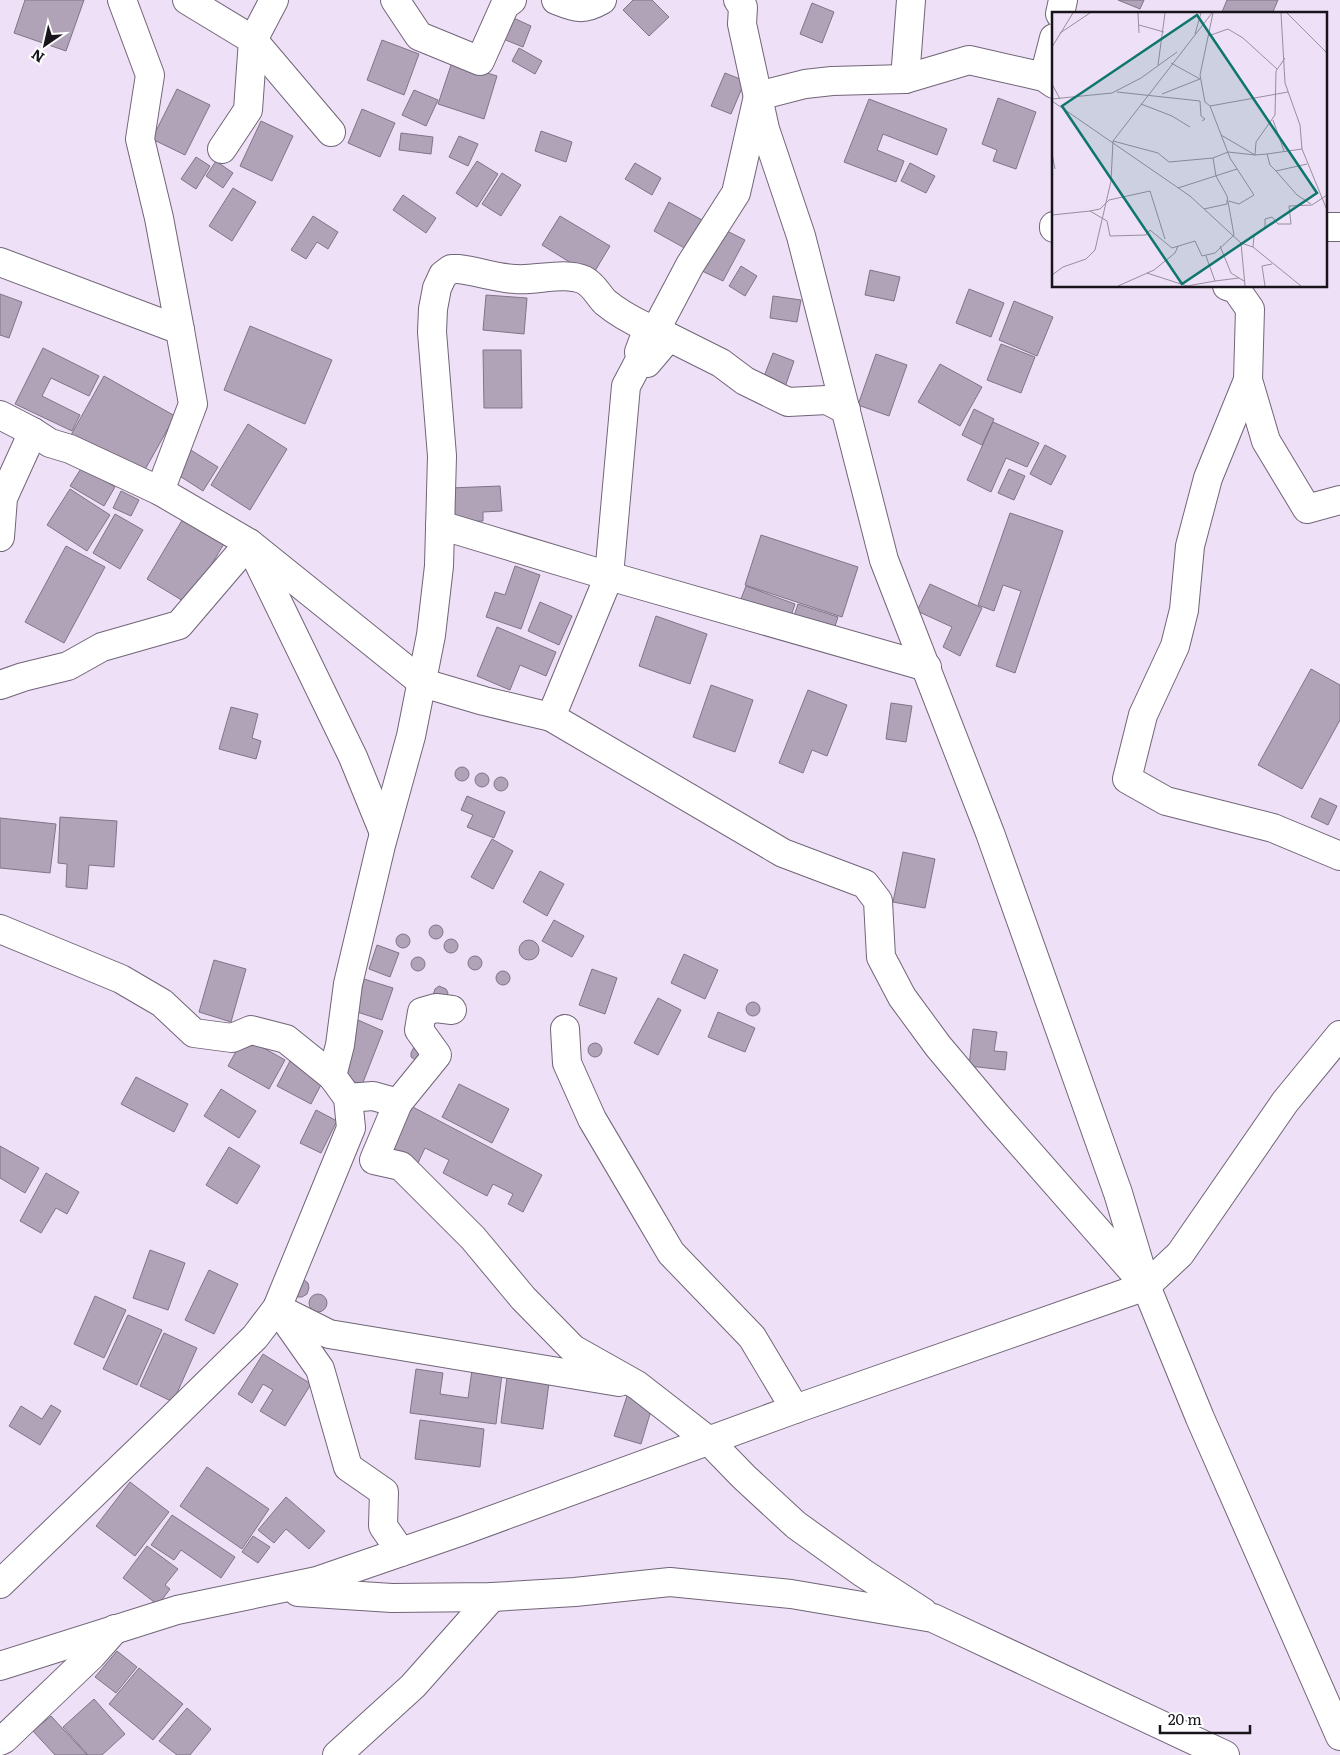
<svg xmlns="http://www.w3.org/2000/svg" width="1340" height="1755" font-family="Literata,serif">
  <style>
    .building { fill: #b0a3b8; stroke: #807488 }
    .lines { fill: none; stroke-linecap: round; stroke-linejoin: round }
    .minor-casing { stroke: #716578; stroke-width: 30 }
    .minor { stroke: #fff; stroke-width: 28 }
    .inset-road { fill: none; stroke: #998e9f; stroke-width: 1 }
    .view { fill: #0f766e; fill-opacity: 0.15; stroke: #0f766e; stroke-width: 2.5 }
    .inset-edge { fill: none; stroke: #19141c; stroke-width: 2.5 }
  </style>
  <rect width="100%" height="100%" fill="#eee0f6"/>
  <g class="building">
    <path d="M25,0H84L66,51L14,33Z"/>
    <path d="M633,0H652L669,17L649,36L623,10Z"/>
    <path d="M1118,0H1144L1140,9Z"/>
    <path d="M1227,0H1278L1272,14H1227L1222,12Z"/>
    <path d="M812,3L834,12L822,43L800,34Z"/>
    <path d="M507,15L531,26L523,47L498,37Z"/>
    <path d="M382,40L419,54L404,95L367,80Z"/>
    <path d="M519,48L542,61L535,74L512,61Z"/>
    <path d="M452,62L497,76L484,119L438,104Z"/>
    <path d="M725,73L745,81L731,114L711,106Z"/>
    <path d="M177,89L210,105L185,155L152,139Z"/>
    <path d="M414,90L438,100L426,126L402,115Z"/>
    <path d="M998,98L1036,112L1016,169L993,161L997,150L982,144Z"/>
    <path d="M869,99L947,129L937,155L883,134L877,150L904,161L896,182L844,162Z"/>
    <path d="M362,109L395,123L380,157L348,143Z"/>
    <path d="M261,121L293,136L272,181L240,166Z"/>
    <path d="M541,131L572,142L566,162L535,151Z"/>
    <path d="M401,133L433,137L431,154L399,150Z"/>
    <path d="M459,136L478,144L468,166L449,157Z"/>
    <path d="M196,157L210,166L196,189L181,179Z"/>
    <path d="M216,161L233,173L223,188L206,176Z"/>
    <path d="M477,161L498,174L477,207L456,193Z"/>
    <path d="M635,163L661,178L652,195L625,179Z"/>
    <path d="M910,163L935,176L926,193L901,181Z"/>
    <path d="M502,173L521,185L501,216L482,204Z"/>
    <path d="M233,188L256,202L232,241L209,226Z"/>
    <path d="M403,195L436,218L426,233L393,210Z"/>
    <path d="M669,202L704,221L688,250L654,231Z"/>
    <path d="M313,216L338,232L328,249L317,242L306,259L291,250Z"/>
    <path d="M560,216L610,246L592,276L542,245Z"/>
    <path d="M717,226L745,240L723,281L698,269Z"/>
    <path d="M741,266L757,276L745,296L729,286Z"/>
    <path d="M870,270L900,277L894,301L865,295Z"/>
    <path d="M969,289L1004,303L991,337L956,323Z"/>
    <path d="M0,294L22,302L9,338L0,335Z"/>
    <path d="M486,295L527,298L524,334L483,330Z"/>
    <path d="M773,296L801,300L797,322L770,318Z"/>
    <path d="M1014,301L1053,317L1037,356L999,340Z"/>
    <path d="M250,326L332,360L305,424L224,390Z"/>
    <path d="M1001,344L1035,357L1021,393L987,380Z"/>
    <path d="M43,348L99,376L89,396L51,378L42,396L80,415L72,431L15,404Z"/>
    <path d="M483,350H521L522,408H484Z"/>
    <path d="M773,353L794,361L785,387L763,379Z"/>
    <path d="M876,354L907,365L889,416L858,405Z"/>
    <path d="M940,364L982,387L960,426L918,402Z"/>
    <path d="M104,376L175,416L142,475L71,435Z"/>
    <path d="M974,409L994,419L982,445L962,435Z"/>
    <path d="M993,422L1039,443L1027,467L1006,458L991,492L967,480Z"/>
    <path d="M248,424L287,449L250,510L211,485Z"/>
    <path d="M1045,445L1066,456L1051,485L1030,474Z"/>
    <path d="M186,447L218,467L203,491L172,471Z"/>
    <path d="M82,467L115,487L104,506L70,486Z"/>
    <path d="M1009,469L1025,476L1014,500L998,493Z"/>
    <path d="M500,486L502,511L483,512V521L452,522L450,488Z"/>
    <path d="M70,489L110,515L87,551L47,525Z"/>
    <path d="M121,491L139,500L131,516L113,508Z"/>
    <path d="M1010,513L1063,531L1015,673L996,666L1021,591L1003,585L994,611L978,605Z"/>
    <path d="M115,514L143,530L120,569L93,553Z"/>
    <path d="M184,517L225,542L188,604L147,579Z"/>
    <path d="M761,535L858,567L842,617L745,585Z"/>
    <path d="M66,546L105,567L64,643L25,622Z"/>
    <path d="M515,566L540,575L521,629L486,617L495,592L505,595Z"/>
    <path d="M930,584L982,608L960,656L943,647L952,627L917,611Z"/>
    <path d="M746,586L795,604L789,622L739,604Z"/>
    <path d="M540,602L572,616L559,645L528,631Z"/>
    <path d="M798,604L838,617L832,635L792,622Z"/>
    <path d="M656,616L707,634L690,684L639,666Z"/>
    <path d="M497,627L556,652L546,676L520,665L510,690L477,676Z"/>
    <path d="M1311,669L1340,685V720L1302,789L1258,765Z"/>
    <path d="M711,685L753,700L735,752L693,737Z"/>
    <path d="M808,690L847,705L827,756L812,750L803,773L779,763Z"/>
    <path d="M891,703L912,706L906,742L886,739Z"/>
    <path d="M231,707L258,714L252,738L261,741L256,759L219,749Z"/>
    <circle cx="462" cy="774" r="7"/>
    <circle cx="482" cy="780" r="7"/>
    <circle cx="501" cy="784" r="7"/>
    <path d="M467,796L505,812L494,838L467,827L473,815L461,810Z"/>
    <path d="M1320,798L1337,806L1328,825L1311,817Z"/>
    <path d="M60,817L117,821L114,867L89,865L87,889L66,887L67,864L58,863Z"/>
    <path d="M0,818L56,824L50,873L0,868Z"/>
    <path d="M492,839L513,851L493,889L471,877Z"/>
    <path d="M903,852L935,859L925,908L893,902Z"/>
    <path d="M540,871L564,884L547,916L523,902Z"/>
    <path d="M554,920L584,936L572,957L542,941Z"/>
    <circle cx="436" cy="932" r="7"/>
    <circle cx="403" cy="941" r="7"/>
    <circle cx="451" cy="946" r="7"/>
    <circle cx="529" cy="950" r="10"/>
    <path d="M377,945L399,953L390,977L369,969Z"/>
    <path d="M684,954L718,970L705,999L671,983Z"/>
    <circle cx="475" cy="963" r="7"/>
    <circle cx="418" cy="964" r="7"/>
    <path d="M214,960L246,969L231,1022L199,1012Z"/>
    <path d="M592,969L617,978L605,1014L579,1005Z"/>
    <circle cx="503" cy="978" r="7"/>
    <path d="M364,979L393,988L382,1020L354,1011Z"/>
    <path d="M439,986L446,989L448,993L446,998L433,995L435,989Z"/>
    <path d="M658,998L681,1010L658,1055L634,1043Z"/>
    <circle cx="753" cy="1009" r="7"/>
    <path d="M718,1012L755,1028L745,1052L708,1037Z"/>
    <path d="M358,1020L383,1031L362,1085L336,1075Z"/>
    <path d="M973,1029L997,1032L994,1051L1007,1052L1005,1070L969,1066Z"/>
    <path d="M244,1037L285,1060L269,1089L228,1066Z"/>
    <circle cx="595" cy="1050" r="7"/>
    <path d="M414,1047H419L424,1049L417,1061L411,1057V1053Z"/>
    <path d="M290,1061L324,1079L311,1104L277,1086Z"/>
    <path d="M136,1077L188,1104L174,1132L121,1104Z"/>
    <path d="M459,1084L509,1109L492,1143L442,1117Z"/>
    <path d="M221,1089L256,1111L239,1138L204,1116Z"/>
    <path d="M409,1105L542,1175L523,1212L508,1204L513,1194L493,1184L487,1196L443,1173L449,1160L425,1148L417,1165L386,1149Z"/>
    <path d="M316,1110L337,1121L321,1153L300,1143Z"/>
    <path d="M0,1146L39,1168L25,1193L0,1178Z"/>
    <path d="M229,1147L260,1166L237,1204L206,1185Z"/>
    <path d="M46,1173L79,1192L67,1214L56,1208L41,1233L20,1221Z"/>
    <path d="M150,1250L185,1263L168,1310L133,1298Z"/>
    <path d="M209,1270L238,1284L214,1334L185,1320Z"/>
    <path d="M303,1279L308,1283L309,1288L307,1294L302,1297H296Z"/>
    <circle cx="318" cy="1303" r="9"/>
    <path d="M95,1296L126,1310L104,1358L74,1344Z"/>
    <path d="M128,1315L162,1330L137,1385L103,1369Z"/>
    <path d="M164,1333L197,1348L173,1402L140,1386Z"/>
    <path d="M263,1354L311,1384L285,1426L260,1411L273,1390L263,1384L252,1403L238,1394Z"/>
    <path d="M416,1369L443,1373L440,1394L468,1398L472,1370L502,1374L496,1424L410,1413Z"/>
    <path d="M508,1370L550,1375L543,1429L501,1423Z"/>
    <path d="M627,1396L653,1404L641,1444L614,1436Z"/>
    <path d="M51,1405L61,1411L40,1445L9,1426L21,1406L42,1419Z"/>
    <path d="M420,1420L484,1429L480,1467L415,1459Z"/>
    <path d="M207,1467L269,1509L242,1549L180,1506Z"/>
    <path d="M130,1482L169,1512L135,1556L96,1526Z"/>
    <path d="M286,1497L325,1531L309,1549L286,1529L274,1543L258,1530Z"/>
    <path d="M172,1515L235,1557L221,1578L181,1550L174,1560L151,1545Z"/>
    <path d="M253,1536L270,1547L258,1563L242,1552Z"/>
    <path d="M147,1546L178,1569L165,1585L170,1589L158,1605L123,1578Z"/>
    <path d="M117,1651L137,1667L116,1693L95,1677Z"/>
    <path d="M139,1668L183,1704L153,1740L109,1704Z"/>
    <path d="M94,1699L125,1734L102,1755H88L63,1727Z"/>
    <path d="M187,1708L211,1729L190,1755H177L159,1741Z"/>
    <path d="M51,1716L87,1755H55L33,1731Z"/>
  </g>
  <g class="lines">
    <g class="minor-casing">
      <g id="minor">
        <path d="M122,0L150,75L140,139L159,218L180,330"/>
        <path d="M187,0L253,40L274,0"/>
        <path d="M395,0L419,36L480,61L505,5L512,0"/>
        <path d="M556,0C576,8 583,11 602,0"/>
        <path d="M738,0L743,7L742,24L765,129L801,236L884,560L990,833L1118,1193L1146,1286L1200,1418L1340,1736"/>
        <path d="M1060,14L1063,0"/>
        <path d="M253,40L331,132"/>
        <path d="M1044,77L1054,38"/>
        <path d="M905,79L911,0"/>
        <path d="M222,149L248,110L253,40"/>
        <path d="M1054,226V228"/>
        <path d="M1326,227H1340"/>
        <path d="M0,262L180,330L193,404L160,491L249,543L353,757L384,833"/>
        <path d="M1227,286L1236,289L1250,309L1248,380L1266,441L1307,509L1340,500"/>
        <path d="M647,363L669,337L721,363L745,381L788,402L827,400L846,410"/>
        <path d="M1248,380L1208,478L1190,546L1184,610L1175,646L1143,715L1127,779L1166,801L1273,828L1340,856"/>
        <path d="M0,415L33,432L50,443L70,449L160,491"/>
        <path d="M440,525L609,576L927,667"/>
        <path d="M0,537L3,498L33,432"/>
        <path d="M0,685L23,677L68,666L102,647L179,625L249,543L423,683L484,701L551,717"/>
        <path d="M0,929L121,979L162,1003L194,1033L232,1038L251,1030L286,1039L332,1076"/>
        <path d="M452,1010L436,1008L422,1012L419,1030L437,1055L398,1103L374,1160L401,1166L473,1238L523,1298L573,1349L637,1385L709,1441L744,1477L796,1525L863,1573L923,1612"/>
        <path d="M565,1029L567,1063L592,1119L631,1185L671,1253L752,1337L795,1409"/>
        <path d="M348,1098L373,1096L398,1103"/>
        <path d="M1146,1286L1180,1254L1285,1102L1340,1035"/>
        <path d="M401,1552L383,1526L384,1492L348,1467L320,1369L277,1308L329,1334L619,1382"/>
        <path d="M0,1584L160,1430L255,1337L277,1308L351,1128L348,1098L332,1076L340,1045L348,984L381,845L411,736L431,635L439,566L442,456L432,332L433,309L437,288L443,275L451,269H458C477,271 496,278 515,279C536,281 565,271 584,280C594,285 598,295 605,302C618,313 633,321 648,328L639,352"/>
        <path d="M298,1592L392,1598L492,1597L575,1592L670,1582L791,1594L933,1618L1225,1755"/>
        <path d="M0,1666L177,1610L317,1581L462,1531L795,1409L1146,1286L996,1115L938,1046L902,997L881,957L878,901L865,884L783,853L551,717L609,576L626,386L690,265L736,193L758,96L805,84L832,81L905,79L969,60L1044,77L1054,84"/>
        <path d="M0,1741L4,1739L92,1655L115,1629"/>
        <path d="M337,1755L413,1686L492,1597"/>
      </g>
    </g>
    <use href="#minor" class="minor"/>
  </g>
  <g transform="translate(1052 12)">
    <rect width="275" height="275" fill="#eee0f6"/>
    <path class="inset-road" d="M86,1L87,21M161,1L148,63L153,90L158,94L178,146L202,183L187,192L177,189M229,1L233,71L248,113L250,137L275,198M235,1L275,41M87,13L112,20M8,21L38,1M143,22L149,1M156,24L176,17L191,26L225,57M0,35L21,1M106,53L113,1M0,72L8,87M65,80L148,89L149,104L153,107L150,109M110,82L148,67L119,51M0,87L60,81L89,66L125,40M0,89L138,184L189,231L201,235L249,274M89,92L120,104L138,115M158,94L236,80M221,108L232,139M169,123L203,143L215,142L218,153L224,159L255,152M0,142L3,157M215,142L250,137M161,146L176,140L203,143L204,130L223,103L224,59L233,46M224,159L245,183L259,192M126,176L185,157M152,197L175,192V188M38,199L55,209L58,224L94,223L98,218L120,236L143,229L150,244L163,241L182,223L175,184L164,164L161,146L117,150L106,141L61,129L160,1M0,203L38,199L48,197L57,188L98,179L113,227M189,231L193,274M168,234L179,261L187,266M201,235L202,224L213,216V207L220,205L226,212H239L237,194L260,193L275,183M154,244L163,269L187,266L192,269M95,261L135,274L163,269M0,263L11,255L34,247L43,238L59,169L61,129M66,274L102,258L123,241L126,234M213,274L210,254L220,252"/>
    <path class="view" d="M145,3L265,181L130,272L10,94Z"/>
    <rect width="275" height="275" class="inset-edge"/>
  </g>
  <g transform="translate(45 45) rotate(214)" stroke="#ffffff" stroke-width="4" paint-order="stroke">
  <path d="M0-4L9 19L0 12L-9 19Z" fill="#19141c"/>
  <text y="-8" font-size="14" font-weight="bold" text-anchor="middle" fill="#19141c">N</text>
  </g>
  <path d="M1160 1725v8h90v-8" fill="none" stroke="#19141c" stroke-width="2.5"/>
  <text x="1168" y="1725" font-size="15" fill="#19141c" stroke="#ffffff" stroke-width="4" paint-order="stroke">20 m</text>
</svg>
